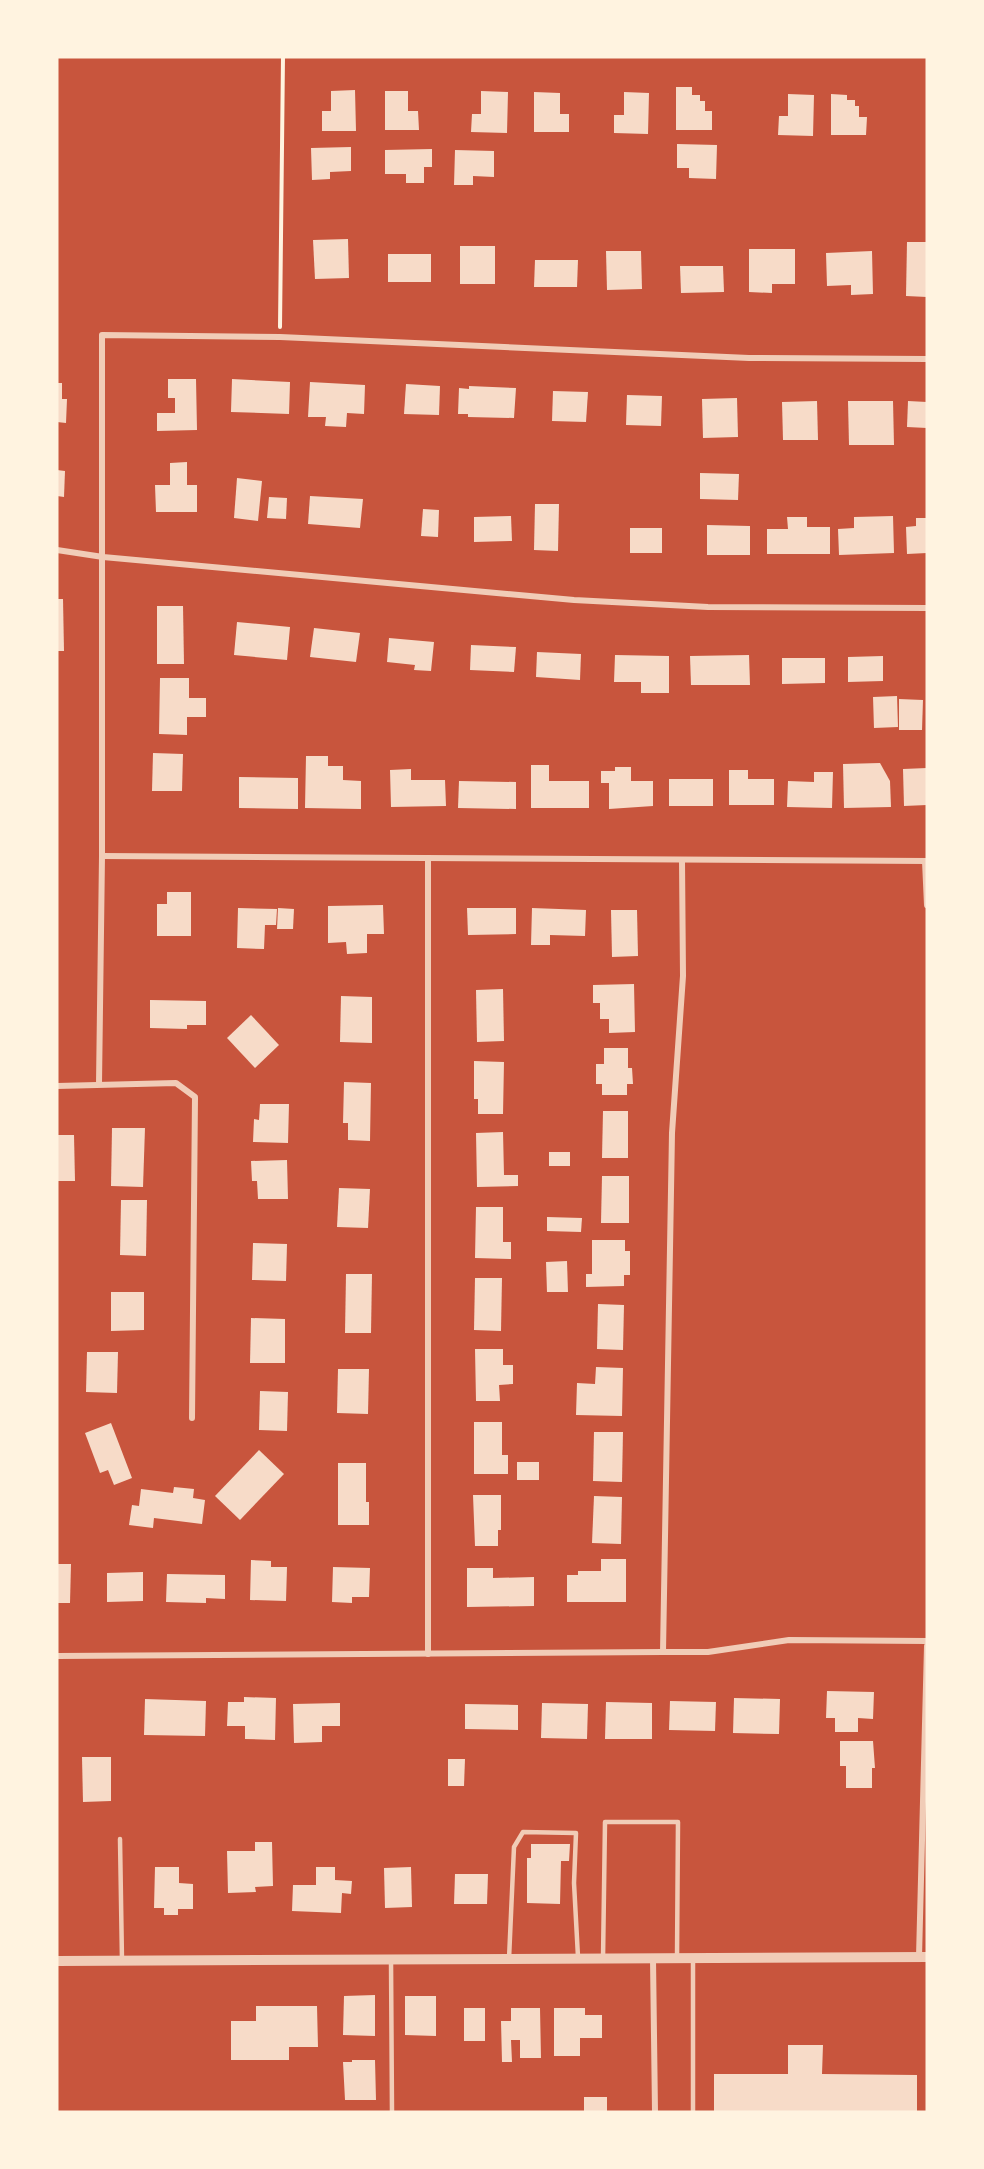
<svg xmlns="http://www.w3.org/2000/svg" width="984" height="2169" font-family="Overpass,sans-serif">
  <style>
    .building { fill: #f7dbc8 }
    .lines { fill: none; stroke-linecap: round; stroke-linejoin: round }
    .path { stroke: #fff3e0; stroke-width: 4 }
    .service { stroke: #f1ccb7; stroke-width: 4.5 }
    .minor { stroke: #f1ccb7; stroke-width: 6 }
    .tertiary { stroke: #f1ccb7; stroke-width: 10 }
  </style>
  <rect width="100%" height="100%" fill="#c8553d"/>
  <g class="building">
    <path d="M676,87H692V95H700V101H705V111H712V130H676Z"/>
    <path d="M355,90L356,131H322V111H331V91Z"/>
    <path d="M385,91H408V111H418L419,130H385Z"/>
    <path d="M481,91L508,92L507,133L471,132L472,114H481Z"/>
    <path d="M534,92L560,93V114H569V132H534Z"/>
    <path d="M624,92L649,93L648,134L614,133V115H624Z"/>
    <path d="M788,94L814,95L813,136L778,135L779,116H788Z"/>
    <path d="M831,94L847,95V100H855V106H859V117H867L866,135H831Z"/>
    <path d="M677,144L717,145L716,179L689,178V168H677Z"/>
    <path d="M351,147V171L330,172V179L312,180L311,148Z"/>
    <path d="M432,149V167H424V183H406V174H385V150Z"/>
    <path d="M455,150L494,151V177L473,176V185H454Z"/>
    <path d="M348,239L349,278L315,279L313,240Z"/>
    <path d="M907,242H927V297L906,296Z"/>
    <rect x="460" y="246" width="35" height="38"/>
    <path d="M749,249H795V284H772V293L749,292Z"/>
    <path d="M606,251H641L642,289L607,290Z"/>
    <path d="M872,251L873,294L851,295V285L827,286L826,253Z"/>
    <rect x="388" y="254" width="43" height="28"/>
    <path d="M535,260H578L577,287H534Z"/>
    <path d="M680,266H723L724,292L681,293Z"/>
    <path d="M168,379H196L197,430L157,431V413H175V398H168Z"/>
    <path d="M232,379L290,382L289,414L231,412Z"/>
    <path d="M310,382L365,385L364,414L347,413L346,427L325,426L326,417H308Z"/>
    <path d="M57,383H62V399H67L66,423L57,422Z"/>
    <path d="M406,384L440,386L439,415L404,414Z"/>
    <path d="M469,386L516,388L514,418L468,417V414H458L459,388L469,389Z"/>
    <path d="M553,391L588,392L586,422L552,421Z"/>
    <path d="M627,395L662,396L661,426L626,425Z"/>
    <path d="M737,398L738,437L703,438L702,399Z"/>
    <path d="M817,401L818,440H783L782,402Z"/>
    <path d="M848,401H893L894,445H849Z"/>
    <path d="M908,401L927,402V428L907,427Z"/>
    <path d="M187,462V485H197V512H156L155,485H170V463Z"/>
    <path d="M57,470L65,471L64,497L57,496Z"/>
    <path d="M700,473L739,474L738,500L700,499Z"/>
    <path d="M237,478L262,481L258,521L234,518Z"/>
    <path d="M310,496L363,499L360,528L308,524Z"/>
    <path d="M269,497L287,498L286,519L267,518Z"/>
    <path d="M535,504H559L558,551L534,550Z"/>
    <path d="M423,509L439,510L438,537L421,536Z"/>
    <path d="M511,516L512,541L474,542V517Z"/>
    <path d="M893,516L894,553L839,555L838,529L854,528V517Z"/>
    <path d="M787,517H807V527H830V554H767V529H788Z"/>
    <path d="M916,518H927V553L907,554L906,527L916,526Z"/>
    <path d="M707,525L750,526V555H707Z"/>
    <rect x="630" y="528" width="32" height="25"/>
    <path d="M57,599H63L64,651H57Z"/>
    <path d="M157,606H183L184,664H157Z"/>
    <path d="M237,622L290,627L287,660L234,655Z"/>
    <path d="M314,628L360,633L356,662L310,657Z"/>
    <path d="M389,638L434,642L431,671L414,670L415,665L387,662Z"/>
    <path d="M471,645L516,647L514,672L470,670Z"/>
    <path d="M537,652L581,654L580,680L536,677Z"/>
    <path d="M615,655L669,656V693H641V682H614Z"/>
    <path d="M749,655L750,685H691L690,656Z"/>
    <path d="M883,656V681L848,682V657Z"/>
    <path d="M782,658H825V683L782,684Z"/>
    <path d="M160,678H189V698H206V717H187V735L159,734Z"/>
    <path d="M897,696L898,727L874,728L873,697Z"/>
    <path d="M899,699L923,700L922,730H899Z"/>
    <path d="M153,753L183,754L182,791H152Z"/>
    <path d="M306,756H328V766H343V780L361,781V809L305,808Z"/>
    <path d="M880,763L890,781L891,807L844,808L843,764Z"/>
    <path d="M531,765H549V781H589V808H531Z"/>
    <path d="M615,767H631V781H653V806L609,809V783H601V771H615Z"/>
    <path d="M927,768V805L904,806L903,769Z"/>
    <path d="M411,769V780H445L446,806L391,807L390,770Z"/>
    <path d="M729,770H748V779H774V805H729Z"/>
    <path d="M814,772H833L832,808L787,807L788,781L814,782Z"/>
    <path d="M239,777L298,778V809L239,808Z"/>
    <rect x="669" y="779" width="44" height="27"/>
    <path d="M459,781L516,782V809L458,808Z"/>
    <path d="M167,892H191V936H157V904H167Z"/>
    <path d="M383,905L384,934H367V953L347,954L346,942L328,943V906Z"/>
    <path d="M238,908L277,909L276,925H265L264,949L237,948Z"/>
    <path d="M278,908L294,909L293,929H277Z"/>
    <path d="M467,908H516V934L468,935Z"/>
    <path d="M532,908L586,910L585,936L550,935V945H531Z"/>
    <path d="M611,910H637L638,956L612,957Z"/>
    <path d="M634,984L635,1032L609,1033V1019H600V1003H593V985Z"/>
    <path d="M503,989L504,1041L477,1042L476,990Z"/>
    <path d="M341,996L372,997V1043L340,1042Z"/>
    <path d="M150,1000L206,1001V1025H187V1029L150,1028Z"/>
    <path d="M251,1015L279,1045L255,1068L227,1038Z"/>
    <path d="M604,1048H628V1068H632L633,1084H627V1095H602V1084H596V1064H604Z"/>
    <path d="M474,1061L504,1062L503,1114H478V1099H474Z"/>
    <path d="M344,1082L371,1083L370,1141L348,1140V1123H343Z"/>
    <path d="M260,1104H289L288,1143L253,1142L254,1119L259,1120Z"/>
    <path d="M603,1111H628V1158H602Z"/>
    <path d="M112,1128H145L143,1187L111,1186Z"/>
    <path d="M503,1132L504,1175H518V1186L477,1187L476,1133Z"/>
    <path d="M57,1135H74L75,1181H57Z"/>
    <rect x="549" y="1152" width="21" height="14"/>
    <path d="M287,1160L288,1199H258L257,1181H252L251,1161Z"/>
    <path d="M602,1176H629V1223H601Z"/>
    <path d="M339,1188L370,1189L368,1228L337,1227Z"/>
    <path d="M121,1200H147L146,1256L120,1255Z"/>
    <path d="M476,1207H503V1242H511V1259L475,1258Z"/>
    <path d="M547,1217L582,1218L581,1232L547,1231Z"/>
    <path d="M592,1240H625V1251H630V1275H624V1286L586,1287V1274H592Z"/>
    <path d="M253,1243L287,1244L286,1281L252,1280Z"/>
    <path d="M567,1261L568,1292H547L546,1262Z"/>
    <path d="M346,1274H372L371,1333H345Z"/>
    <path d="M475,1278H502L501,1331L474,1330Z"/>
    <path d="M111,1292H144V1330L111,1331Z"/>
    <path d="M598,1304L624,1305L623,1350L597,1349Z"/>
    <path d="M251,1318L285,1319V1363H250Z"/>
    <path d="M475,1349H503V1365H513V1384L499,1385L500,1401H476Z"/>
    <path d="M87,1352H118L117,1393L86,1392Z"/>
    <path d="M596,1367L623,1368L622,1416L576,1415L577,1383L595,1384Z"/>
    <path d="M338,1369H369L368,1414L337,1413Z"/>
    <path d="M260,1391L288,1392L287,1431L259,1430Z"/>
    <path d="M474,1422H502V1455H508V1474H474Z"/>
    <path d="M111,1423L132,1478L114,1485L108,1470L100,1473L85,1433Z"/>
    <path d="M594,1432H623L622,1482L593,1481Z"/>
    <path d="M259,1450L284,1474L240,1520L215,1496Z"/>
    <rect x="517" y="1462" width="22" height="18"/>
    <path d="M338,1463H366V1502H369V1525H338Z"/>
    <path d="M174,1487L194,1489L193,1498L205,1500L202,1524L154,1518L153,1528L129,1525L132,1505L139,1506L141,1489L173,1493Z"/>
    <path d="M473,1495H501V1530H498V1546H475Z"/>
    <path d="M594,1496L622,1497L621,1544L592,1543Z"/>
    <path d="M601,1559H626V1602H567V1575H578V1571H601Z"/>
    <path d="M251,1560L271,1561V1567H287L286,1601L250,1600Z"/>
    <path d="M57,1564H71L70,1603H57Z"/>
    <path d="M333,1567L370,1568L369,1597H352V1603L332,1602Z"/>
    <path d="M467,1568H493V1578L534,1577V1606L467,1607Z"/>
    <path d="M143,1572V1601L107,1602V1573Z"/>
    <path d="M167,1574L225,1575V1599L206,1598V1603L166,1602Z"/>
    <path d="M827,1691L874,1692L873,1719L858,1718V1732H835V1718H826Z"/>
    <path d="M244,1697L276,1698L275,1740L245,1739V1726H227L228,1702H244Z"/>
    <path d="M734,1698L780,1699L779,1734L733,1733Z"/>
    <path d="M145,1699L206,1701L205,1736L144,1735Z"/>
    <path d="M670,1701L716,1702L715,1731L669,1730Z"/>
    <path d="M606,1702L652,1703V1739H605Z"/>
    <path d="M340,1703V1726H322V1742L294,1743L293,1704Z"/>
    <path d="M542,1703L588,1704L587,1739L541,1738Z"/>
    <path d="M465,1704L518,1705V1730L465,1729Z"/>
    <path d="M840,1741H873L875,1768H872V1788H846V1766H840Z"/>
    <path d="M82,1757H111V1801L83,1802Z"/>
    <path d="M448,1759H465L464,1786H448Z"/>
    <path d="M255,1842H272L273,1886L255,1887L256,1892L228,1893L227,1851H255Z"/>
    <path d="M531,1844H570L569,1861H561L560,1904L527,1903V1858H531Z"/>
    <path d="M155,1867H179V1883L193,1884V1909H178V1915H164V1908H154Z"/>
    <path d="M316,1867H335V1880L352,1881L351,1894L342,1893L341,1913L292,1911L293,1885H316Z"/>
    <path d="M411,1867L412,1907L385,1908L384,1868Z"/>
    <path d="M455,1874H488L487,1904H454Z"/>
    <path d="M375,1995V2036L343,2035L344,1996Z"/>
    <path d="M405,1996H436V2036L405,2035Z"/>
    <path d="M256,2006H317L318,2047H289V2060H231V2021H256Z"/>
    <rect x="464" y="2008" width="21" height="33"/>
    <path d="M511,2008H540L541,2058H520V2040H511L512,2062H502L501,2021H511Z"/>
    <path d="M554,2008H585V2015H602V2038H580V2056H554Z"/>
    <path d="M788,2045H823L822,2074L917,2075V2111L714,2112V2074H788Z"/>
    <path d="M352,2060H375L376,2100H345L343,2062H352Z"/>
    <rect x="584" y="2097" width="23" height="15"/>
  </g>
  <g class="lines">
    <path class="path" d="M280,327L283,57"/>
    <g class="service">
      <path d="M120,1839L122,1961"/>
      <path d="M509,1959L514,1847L523,1832L576,1833L574,1883L578,1957"/>
      <path d="M603,1959L605,1822H678L677,1958"/>
      <path d="M391,1960L392,2112"/>
      <path d="M693,2112V1958"/>
    </g>
    <g class="minor">
      <path d="M57,550L103,557L574,600L708,607L927,608"/>
      <path d="M102,856L927,861"/>
      <path d="M925,861L927,905"/>
      <path d="M99,1084L102,856V335L280,337L749,358L927,359"/>
      <path d="M57,1086L176,1083L195,1097L192,1418"/>
      <path d="M663,1652L672,1133L683,976L682,861"/>
      <path d="M428,1654V858"/>
      <path d="M57,1656L663,1652H708L789,1640L927,1641"/>
      <path d="M919,1957L927,1646"/>
      <path d="M653,1959L655,2112"/>
    </g>
    <path class="tertiary" d="M57,1961L927,1957"/>
  </g>
  <rect width="984" height="2169" fill="none" stroke="#fff3e0" stroke-width="117"/>
</svg>
